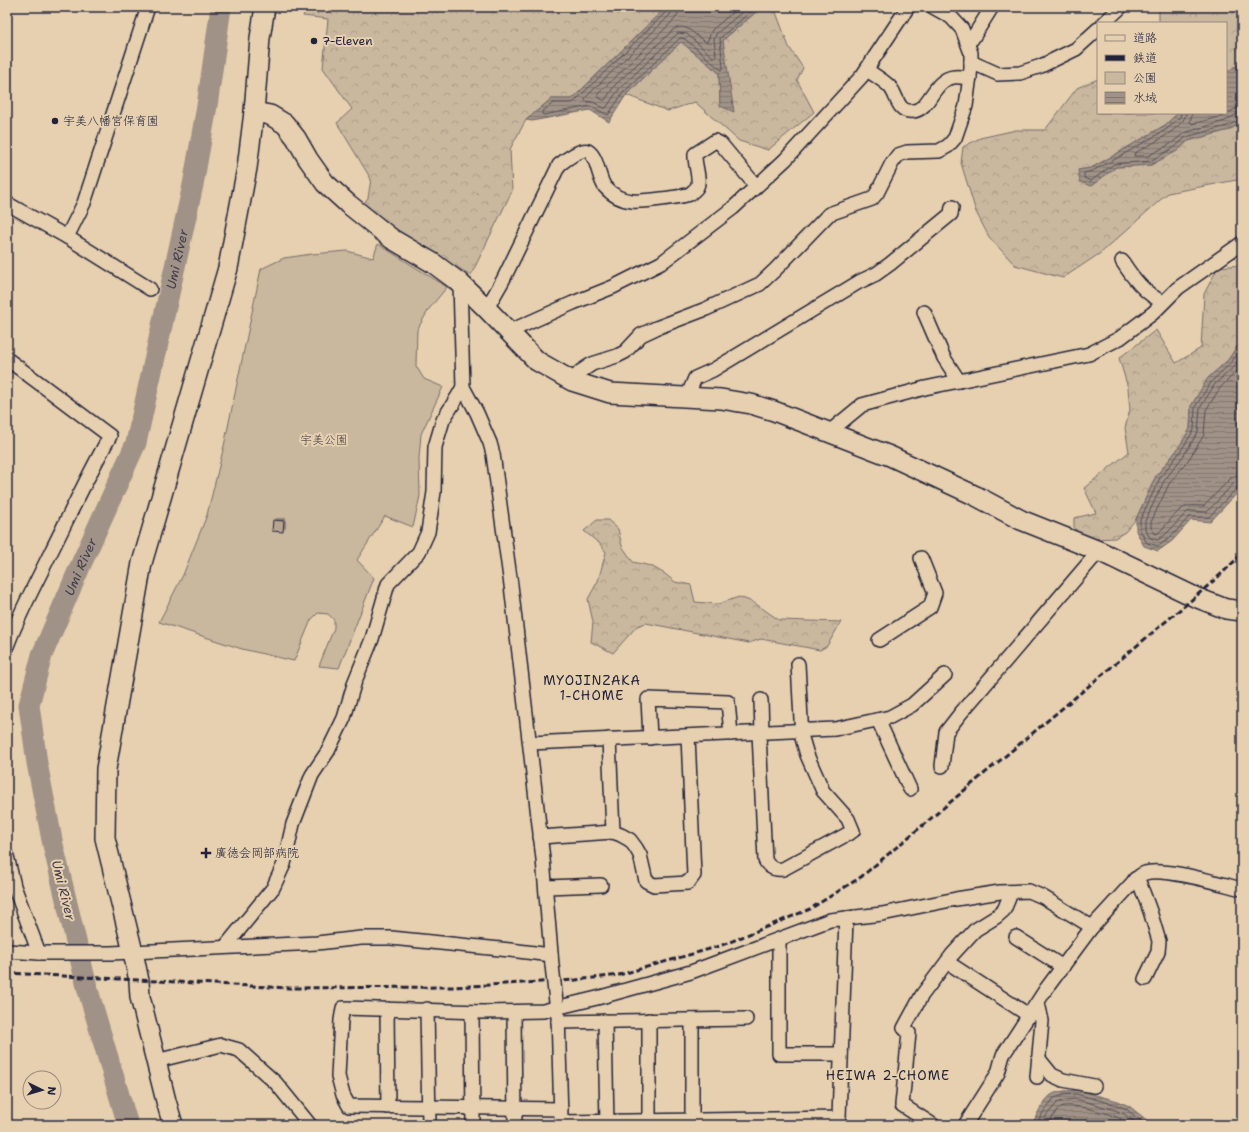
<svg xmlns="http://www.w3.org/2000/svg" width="1249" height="1132" font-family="'Shantell Sans','Klee One',sans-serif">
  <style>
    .green { fill: #c9b79e; stroke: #766c6c }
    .forest { fill: url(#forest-crowns); stroke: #766c6c }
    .water { fill: url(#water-rules); stroke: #6e6568 }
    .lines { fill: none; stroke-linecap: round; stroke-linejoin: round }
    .shore { stroke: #544f59; stroke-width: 1 }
    .river { stroke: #a09286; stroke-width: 21 }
    .building { fill: #b6a592; stroke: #22223b; filter: url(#shadow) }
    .street-casing { stroke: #22223b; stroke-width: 16 }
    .secondary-casing { stroke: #22223b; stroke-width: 22 }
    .street { stroke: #e6d0af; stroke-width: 13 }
    .secondary { stroke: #e6d0af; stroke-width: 19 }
    .rail { stroke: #22223b; stroke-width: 3; stroke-dasharray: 6 3; stroke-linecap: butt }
    .street-bridge-casing { stroke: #22223b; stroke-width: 16; stroke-linecap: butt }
    .street-bridge { stroke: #e6d0af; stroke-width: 13 }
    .poi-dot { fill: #22223b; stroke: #e6d0af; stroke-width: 1.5 }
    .labels { text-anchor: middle; stroke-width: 4; stroke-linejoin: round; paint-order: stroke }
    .poi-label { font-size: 12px; fill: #22223b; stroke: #e6d0af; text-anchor: start }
    .park-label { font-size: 12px; fill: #43404f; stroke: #e6d0af }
    .water-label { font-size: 13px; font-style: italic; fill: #423e4e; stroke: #e6d0af }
    .neighbourhood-label { font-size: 13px; letter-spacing: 1px; fill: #22223b; stroke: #e6d0af }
  </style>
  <defs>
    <pattern id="forest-crowns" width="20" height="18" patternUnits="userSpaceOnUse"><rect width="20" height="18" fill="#c9b79e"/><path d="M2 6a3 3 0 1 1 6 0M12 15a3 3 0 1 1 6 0" fill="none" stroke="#ac9d89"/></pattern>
    <pattern id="water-rules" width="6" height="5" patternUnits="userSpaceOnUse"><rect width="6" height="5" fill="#a09286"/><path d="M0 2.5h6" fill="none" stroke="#82776f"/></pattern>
    <filter id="shadow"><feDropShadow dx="3.5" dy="-3.5" stdDeviation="0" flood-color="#0004"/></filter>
  </defs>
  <rect width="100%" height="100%" fill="#e6d0af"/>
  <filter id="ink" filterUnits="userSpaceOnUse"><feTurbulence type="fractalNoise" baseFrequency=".025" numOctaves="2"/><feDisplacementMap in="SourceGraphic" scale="8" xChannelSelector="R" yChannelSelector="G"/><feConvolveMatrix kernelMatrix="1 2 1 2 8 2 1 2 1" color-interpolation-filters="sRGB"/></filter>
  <g filter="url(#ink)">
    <path class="green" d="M378,244L447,287L429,309L417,330L416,366L424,379L443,387L421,434L419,458L420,496L413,527L385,516L357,560L374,578L339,668L319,666L334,628V620L328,614L318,613L311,620L294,661L242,649L159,622L183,575L207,515L224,446L261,269L284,258L312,254L347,251L373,258Z"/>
    <g class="forest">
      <path d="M306,7H666L572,99H551L526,120L510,149L512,191L471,275L422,248L361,206L368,198L371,179L337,123L352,109L323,68L328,19L303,16Z"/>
      <path d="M762,7H774L789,47L803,68L797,80L814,112L768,150L739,141L695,102L668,111L626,95L681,41L719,73L720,106L723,40Z"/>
      <path d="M1159,7H1242V62L1226,73V23H1159Z"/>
      <path d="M1098,79V113H1178L1165,125L1118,153L1091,168L1078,170L1091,186L1116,167L1151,165L1177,151L1188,141L1229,130L1242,122V179L1168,193L1102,252L1063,278L1015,265L989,237L976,212L961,163L963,147L980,138L1016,130H1045L1077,88Z"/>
      <path d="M1242,265V339L1228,360L1208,378L1191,406L1190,429L1177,450L1156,476L1136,519L1125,532L1115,538L1095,539L1086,538L1079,534L1074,527V518L1096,513L1084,488L1129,452L1125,428L1130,410L1128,388L1119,358L1156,330L1176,363L1201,348L1204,294L1218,267Z"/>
      <path d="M597,520H608L618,529L622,546L633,562L651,566L665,574L675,582L691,585L695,602L718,604L739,597L753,602L779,620L841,622L827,646L820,650L761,639L749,643L646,623L637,626L613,653L591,642L593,622L588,599L598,581L606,552L600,544L584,531Z"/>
    </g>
    <g class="water">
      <path d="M666,7H762L723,40L734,112L720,106L719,73L681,42L626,95L609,122L590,110L532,121L526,120L551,99H572Z"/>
      <path d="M1242,62V122L1229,130L1188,141L1177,151L1151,165L1116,167L1091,186L1080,182L1078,170L1091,168L1118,153L1165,125L1178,113H1226V73Z"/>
      <path d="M1242,339V488L1210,522L1191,520L1172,541L1158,551L1144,546L1136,531V519L1156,476L1177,450L1190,429L1191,406L1208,378L1228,360Z"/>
      <path d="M1077,1090L1118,1101L1129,1106L1153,1125H1032C1036,1116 1043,1101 1051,1095C1059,1090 1069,1091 1077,1090Z"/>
    </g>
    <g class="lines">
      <g class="shore">
        <path d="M668,7L667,11L575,101L572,103H553L542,112V114L544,115L590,106L608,115L623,93L680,38L685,39L720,69L722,70L723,68L720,38L756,7"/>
        <path d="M673,7L670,15L585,98V101L593,102L604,108H606L619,89L678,33L687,34L713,57H715L716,55L714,40L716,34L748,7"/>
        <path d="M679,7L678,14L675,19L598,94V97L603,100H605L615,85L674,29C689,22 695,38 707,42L712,30L739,7"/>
        <path d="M1181,113L1180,117L1167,129L1112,161L1092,171L1084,173V178L1091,181L1114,164L1150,161L1175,147L1186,137L1227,126L1242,119"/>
        <path d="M1186,113C1185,129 1148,145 1135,153L1134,156H1148L1172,143L1184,133L1225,121L1237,114H1242"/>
        <path d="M1192,113L1190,122L1192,124L1223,116L1235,109L1242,108"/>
        <path d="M1242,346L1231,363L1212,381L1195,407L1194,430L1180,452L1160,478L1140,520V530L1147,543L1158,546L1170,538L1189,517H1209L1238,487L1242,486"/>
        <path d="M1242,355L1235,366L1215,384L1200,408L1198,432L1184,455L1164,481L1145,521V529L1150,538L1158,540L1166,534L1187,512L1192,511L1207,512L1234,483L1242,481"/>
        <path d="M1242,366L1220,388L1206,410L1204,435L1189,459L1169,484L1151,522V527L1154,533L1157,534C1166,527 1177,508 1188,506C1193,505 1199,506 1204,506L1231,478L1237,475H1242"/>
        <path d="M1036,1125L1042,1114L1054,1098L1064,1095L1076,1094L1117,1105L1126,1109L1146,1125"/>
        <path d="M1042,1125L1046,1116L1057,1103L1065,1100L1076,1099L1115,1110L1124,1114L1138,1125"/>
        <path d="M1048,1125C1051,1119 1056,1111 1061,1107C1070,1102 1112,1114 1121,1119C1124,1121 1126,1123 1128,1125"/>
      </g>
      <path class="river" id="s1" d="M128,1125L87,987L53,845L37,763L29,705L42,655L82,562L136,443L193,185L207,106L221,7"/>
    </g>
    <path class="building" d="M273,520L284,521L283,532L272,531Z"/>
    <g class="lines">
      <g class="street-casing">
        <g id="street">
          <path d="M1104,23L1121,7"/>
          <path d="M967,41L972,39L992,7"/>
          <path d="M971,62L998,74L1020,73L1041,66L1076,49L1098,29"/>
          <path d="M867,70C874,75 883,80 889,86C898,94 896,113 913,111C930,110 933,79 954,77C959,76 965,78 970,78"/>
          <path d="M8,204L67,237L84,203L148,7"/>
          <path d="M67,237L150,289"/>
          <path d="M1122,261C1133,278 1145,294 1163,302"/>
          <path d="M460,283L463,387L477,413L490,443L493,454L511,585L543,859L552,965"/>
          <path d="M485,307L491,301L503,280L559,165C564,161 582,147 588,151C598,157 598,178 605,187C612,195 622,200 632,201C641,202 682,197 690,194C692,192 696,189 697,187C701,180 694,163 695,154L715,141L721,144L756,186"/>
          <path d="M924,312L944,358L959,381"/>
          <path d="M508,332L573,303L613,287L661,263L733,208L785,160L862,76L908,7"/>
          <path d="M7,359L110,436C88,475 70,514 50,554C35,585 19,614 7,646"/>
          <path d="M572,381L580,372L592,364L617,356L625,352L641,335L656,328L706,309L760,284L775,270L829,214L872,199L877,193L892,163L898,155L907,152L939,151L948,146L955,138L966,106L971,68V53L962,29L951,17L933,7"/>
          <path d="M687,397L695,378L713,370L859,282L876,274L890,264L951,214L952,207"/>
          <path d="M828,433L862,405L925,388L1089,354L1120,338L1153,313L1178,288L1242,243"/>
          <path d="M879,640L930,607L935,593L921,558"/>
          <path d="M761,700L762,733"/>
          <path d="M878,720L910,789"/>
          <path d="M759,733L765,860C769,868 774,870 783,869L853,831L848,819L823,791L807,755L802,738L798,664"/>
          <path d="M650,738L648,699L728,702L731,734"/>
          <path d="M609,739L613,832"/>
          <path d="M530,743L835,729L890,717L912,705L945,675"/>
          <path d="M942,766L946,732L960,714L1099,551"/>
          <path d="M540,837L613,832L621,835L630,840L636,848L640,855L646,881L654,885L688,883L694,875L688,736"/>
          <path d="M7,856L14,886L39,953"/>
          <path d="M1135,879L1140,884L1150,911L1159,941L1158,952L1145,979"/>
          <path d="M546,887L601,885"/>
          <path d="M1016,937L1063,967"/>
          <path d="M779,940V1054H841"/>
          <path d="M225,947L273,888L284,864L293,824L312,775L328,751L344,718L355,681L372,639L388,584L419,552L428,532L434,492L435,447L443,420L458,396L463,387"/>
          <path d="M7,951L39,953H111L317,943L361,938H391L510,950L551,955"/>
          <path d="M947,962L1030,1016"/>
          <path d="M387,1009L388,1107"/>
          <path d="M427,1009L429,1125"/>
          <path d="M472,1012L473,1125"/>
          <path d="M514,1012L515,1125"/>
          <path d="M558,1014L561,1118"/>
          <path d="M605,1021L607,1125"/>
          <path d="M558,1022L746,1019"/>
          <path d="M1039,1059L1052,1075L1063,1080L1094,1086"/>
          <path d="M156,1061L221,1045L239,1050L276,1083L310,1125"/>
          <path d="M1037,1077L1042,1021L1038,1003"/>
          <path d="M561,1109L349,1106L343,1095L338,1076L341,1020L343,1008L483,1012L543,1011L597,998L691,972L830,920L882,914L956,899L1000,892L1029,891L1043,897L1092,927"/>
          <path d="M561,1122L839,1118L846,918"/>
          <path d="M649,1125V1020"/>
          <path d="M692,1125V1020"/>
          <path d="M933,1125L902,1105L909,1033L904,1028L922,995L952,955L975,930L996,917L1004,910L1009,898V892"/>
          <path d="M965,1125L998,1073L1003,1055L1046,989L1092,927L1137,878C1139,876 1142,874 1145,873C1164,867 1221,884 1242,889"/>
        </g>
      </g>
      <g class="secondary-casing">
        <g id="secondary">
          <path d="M254,112L270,115L285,124L296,138L308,159L325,183L347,203L392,239L433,263L460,283L485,307L537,361L572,381L610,393L721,399L751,404L774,411L890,456L976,496L1021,520L1099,551L1195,597L1226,609L1242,611"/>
          <path d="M173,1125L166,1101L140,997L139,981L133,952L105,838L106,769L142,563L228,268L247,168L254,112L260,38L265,7"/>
        </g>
      </g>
      <use href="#street" class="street"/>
      <use href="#secondary" class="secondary"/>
      <path class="rail" d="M7,973L289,988L452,987L576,980L619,975L720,946L810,909L861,877L1195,597L1219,576L1242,554"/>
      <g class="street-bridge-casing">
        <path id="street-bridge" d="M552,965L556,1002"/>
      </g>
      <use href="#street-bridge" class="street-bridge"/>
    </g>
  </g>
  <g class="poi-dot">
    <circle cx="314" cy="41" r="4"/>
    <circle cx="55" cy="121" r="4"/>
    <path d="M204 847h4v4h4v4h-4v4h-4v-4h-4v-4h4z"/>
  </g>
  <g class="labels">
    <g class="poi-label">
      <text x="322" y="45">7-Eleven</text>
      <text x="63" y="125">宇美八幡宮保育園</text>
      <text x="215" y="857">廣徳会岡部病院</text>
    </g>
    <g class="park-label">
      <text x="324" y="444">宇美公園</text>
    </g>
    <g class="water-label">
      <text dy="5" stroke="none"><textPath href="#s1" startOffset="904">Umi River</textPath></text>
      <text dy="5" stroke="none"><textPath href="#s1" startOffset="580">Umi River</textPath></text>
      <text transform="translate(64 890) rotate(76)" y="5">Umi River</text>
    </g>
    <g class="neighbourhood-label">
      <text x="592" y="685">MYOJINZAKA<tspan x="592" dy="15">1-CHOME</tspan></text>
      <text x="888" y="1080">HEIWA 2-CHOME</text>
    </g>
  </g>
  <rect width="1249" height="1132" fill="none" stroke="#e6d0af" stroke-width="24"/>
  <rect x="12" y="12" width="1225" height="1108" fill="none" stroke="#22223b" stroke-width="1.5" filter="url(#ink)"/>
  <rect x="1097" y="22" width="130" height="92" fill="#e6d0af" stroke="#988a81"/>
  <rect x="1105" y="35" width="20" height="6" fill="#e6d0af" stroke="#988a81"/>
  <text x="1133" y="42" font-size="12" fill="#22223b">道路</text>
  <rect x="1105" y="55" width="20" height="6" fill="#22223b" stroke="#988a81"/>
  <text x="1133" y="62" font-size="12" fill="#22223b">鉄道</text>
  <rect x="1105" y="72" width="20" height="12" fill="#c9b79e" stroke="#988a81"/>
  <text x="1133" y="82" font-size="12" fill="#22223b">公園</text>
  <rect x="1105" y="92" width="20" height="12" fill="url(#water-rules)" stroke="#988a81"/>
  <text x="1133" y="102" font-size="12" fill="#22223b">水域</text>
  <g transform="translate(42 1090) rotate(95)"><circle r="19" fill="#e6d0af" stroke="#988a81"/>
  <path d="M0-3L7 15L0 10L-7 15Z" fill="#22223b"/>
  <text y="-6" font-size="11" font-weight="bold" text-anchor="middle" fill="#22223b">N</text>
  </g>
</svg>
